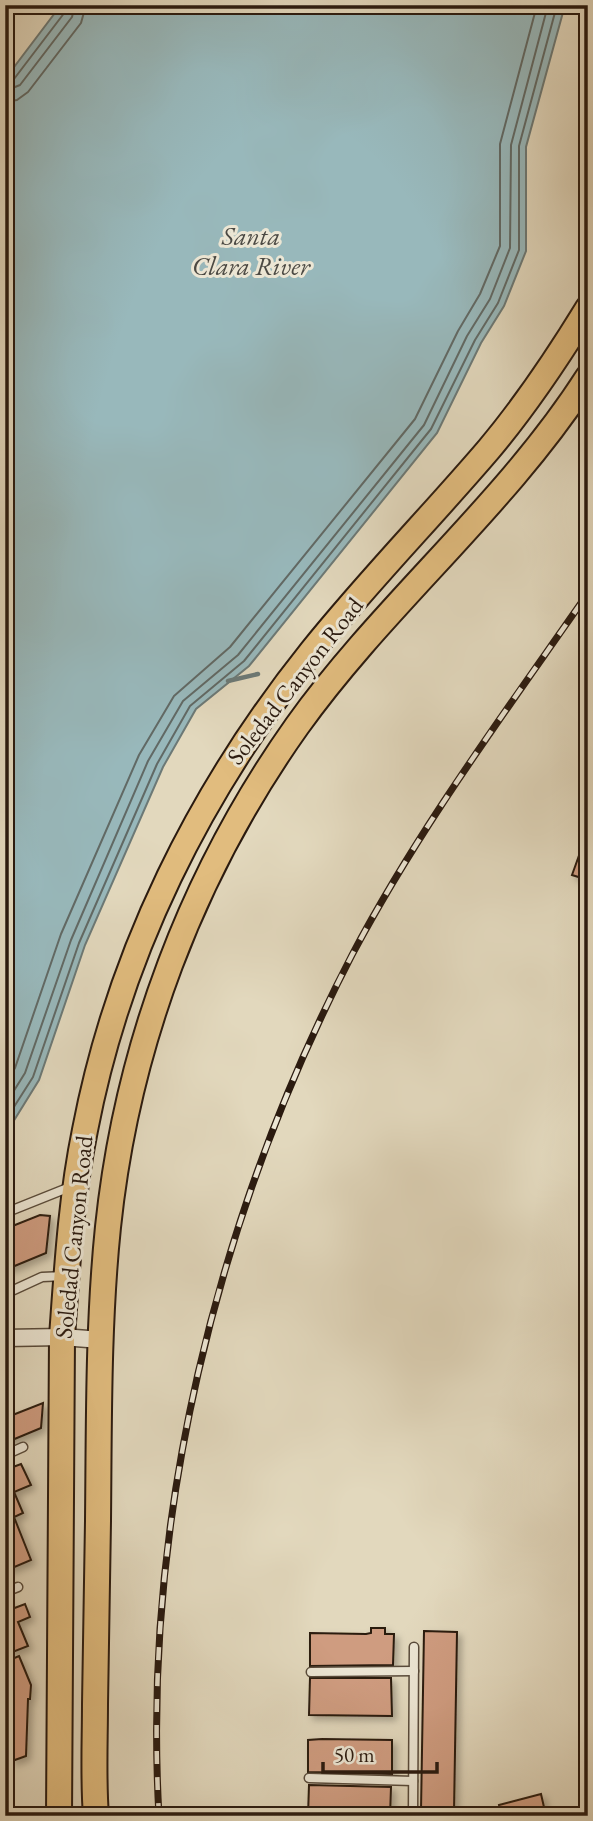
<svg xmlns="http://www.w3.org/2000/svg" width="593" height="1821" font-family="'EB Garamond',serif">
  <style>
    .water { fill: #98b8bb; stroke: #6c7976; stroke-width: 2 }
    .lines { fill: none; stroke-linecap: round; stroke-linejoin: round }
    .shore { stroke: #616965; stroke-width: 2 }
    .stream { stroke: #6c7976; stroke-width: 4.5 }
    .building { fill: #cf9c80; stroke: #2a1a0f; stroke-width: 2; filter: url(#shadow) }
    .service-casing { stroke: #584a3a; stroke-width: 11 }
    .minor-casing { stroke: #584a3a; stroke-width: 19 }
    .primary-casing { stroke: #2a1a0f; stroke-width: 28 }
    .service { stroke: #ece6d4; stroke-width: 8 }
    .minor { stroke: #ece6d4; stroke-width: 16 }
    .primary { stroke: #e1bc7e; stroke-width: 24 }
    .rail-casing { stroke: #2a1a0f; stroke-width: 7 }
    .rail { stroke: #ece6d4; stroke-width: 4.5; stroke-dasharray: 13; stroke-linecap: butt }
    .labels { text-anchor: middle; stroke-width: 6; stroke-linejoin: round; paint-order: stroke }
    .street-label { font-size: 24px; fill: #2a1a0f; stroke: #ece6d4 }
    .water-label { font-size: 26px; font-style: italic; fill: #4b4943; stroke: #ece6d4 }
  </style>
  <defs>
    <filter id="shadow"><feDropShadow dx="4" dy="4" stdDeviation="3.5" flood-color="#0004"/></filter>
  </defs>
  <rect width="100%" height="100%" fill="#e2d8bd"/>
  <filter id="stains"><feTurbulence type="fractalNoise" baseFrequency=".00286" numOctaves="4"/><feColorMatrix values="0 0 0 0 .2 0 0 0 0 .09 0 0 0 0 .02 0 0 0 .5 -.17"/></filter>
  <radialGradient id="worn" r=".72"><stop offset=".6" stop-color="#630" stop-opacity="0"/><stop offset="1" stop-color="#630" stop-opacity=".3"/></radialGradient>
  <path class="water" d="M61,5H565L526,147V251L504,306L481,343L437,433L249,666L196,709L163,767L85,945L39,1080L5,1135V79Z"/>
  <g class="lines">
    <g class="shore">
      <path d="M5,82L14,79L65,12L66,5"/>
      <path d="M5,91L20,85L72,17L75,5"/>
      <path d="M5,102L17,100L28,92L81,23L86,5"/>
      <path d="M5,1085L15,1068L61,934L139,755L174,696L230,647L415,419L458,331L480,294L500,246V144L537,5"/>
      <path d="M5,1105L25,1073L71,940L148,761L183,701L238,655L424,425L467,336L490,299L510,248L511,145L548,5"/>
      <path d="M5,1121L33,1077L79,943L157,764L190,706L244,661L431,429L475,340L498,303L519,250V146L557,5"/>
    </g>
    <path class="stream" d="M228,681L258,674"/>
  </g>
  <g class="building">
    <path d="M586,836H588V880L572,875Z"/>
    <path d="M40,1215L50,1216L46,1253L5,1270V1229Z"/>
    <path d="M43,1403L41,1428L5,1443V1418Z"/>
    <path d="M21,1464L31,1485L14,1492L23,1513L14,1517L31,1560L5,1571V1470Z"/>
    <path d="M5,1598L12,1609L25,1604L30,1617L18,1622L28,1646L10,1653L5,1641Z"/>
    <path d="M371,1628H385V1634H394L393,1665L310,1666V1633L366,1634L371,1633Z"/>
    <path d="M424,1631L457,1632L454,1811H421Z"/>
    <path d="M19,1656L31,1685L30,1699H28L26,1756L12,1761V1739H9V1728H5V1662Z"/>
    <path d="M310,1678H391L392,1716L309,1715Z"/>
    <path d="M322,1739L392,1740V1774L308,1772V1740Z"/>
    <path d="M309,1785L391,1787L390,1816H308Z"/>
    <path d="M541,1794L546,1816H531L529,1809L501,1815L499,1805Z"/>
  </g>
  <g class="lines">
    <g class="service-casing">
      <g id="service">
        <path d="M5,1213L70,1187"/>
        <path d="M5,1294L42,1277L65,1276"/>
        <path d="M5,1455L23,1447"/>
        <path d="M5,1592L18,1587"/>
        <path d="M311,1672L414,1671"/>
        <path d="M309,1778L413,1781"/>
        <path d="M413,1816L414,1647"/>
      </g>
    </g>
    <g class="minor-casing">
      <path id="minor" d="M5,1338L62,1337L101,1340"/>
    </g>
    <g class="primary-casing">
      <g id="primary">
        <path d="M59,1816L62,1337C67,1268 71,1198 85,1130C119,953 200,791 312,651C368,581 431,517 489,449C526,405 558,357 588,308"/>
        <path d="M96,1816C93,1779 95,1741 95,1704C96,1643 97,1582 98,1521C99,1423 98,1324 108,1227C127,1046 192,874 297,726C385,603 506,505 588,377"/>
      </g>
    </g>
    <use href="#service" class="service"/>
    <use href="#minor" class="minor"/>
    <use href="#primary" class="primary"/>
    <g class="rail-casing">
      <path id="rail" d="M159,1816C142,1521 216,1217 352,955C419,828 506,711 588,593"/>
    </g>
    <use href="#rail" class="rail"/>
  </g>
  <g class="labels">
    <g class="street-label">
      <text transform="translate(295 681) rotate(-52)" y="8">Soledad Canyon Road</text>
      <text transform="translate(74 1237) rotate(-84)" y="8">Soledad Canyon Road</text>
    </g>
    <g class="water-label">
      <text x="251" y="245">Santa<tspan x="251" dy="30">Clara River</tspan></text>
    </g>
  </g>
  <rect width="593" height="1821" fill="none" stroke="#e2d8bd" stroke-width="28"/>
  <rect x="7" y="7" width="579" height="1807" fill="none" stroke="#2a1a0f" stroke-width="3.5"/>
  <rect x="14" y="14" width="565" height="1793" fill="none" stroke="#2a1a0f" stroke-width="2"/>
  <path d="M323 1762v10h114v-10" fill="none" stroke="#2a1a0f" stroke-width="3.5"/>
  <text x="334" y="1762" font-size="21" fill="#2a1a0f" stroke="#ece6d4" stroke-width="5" paint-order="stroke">50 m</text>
  <rect width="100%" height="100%" filter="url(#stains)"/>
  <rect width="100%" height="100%" fill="url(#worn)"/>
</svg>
